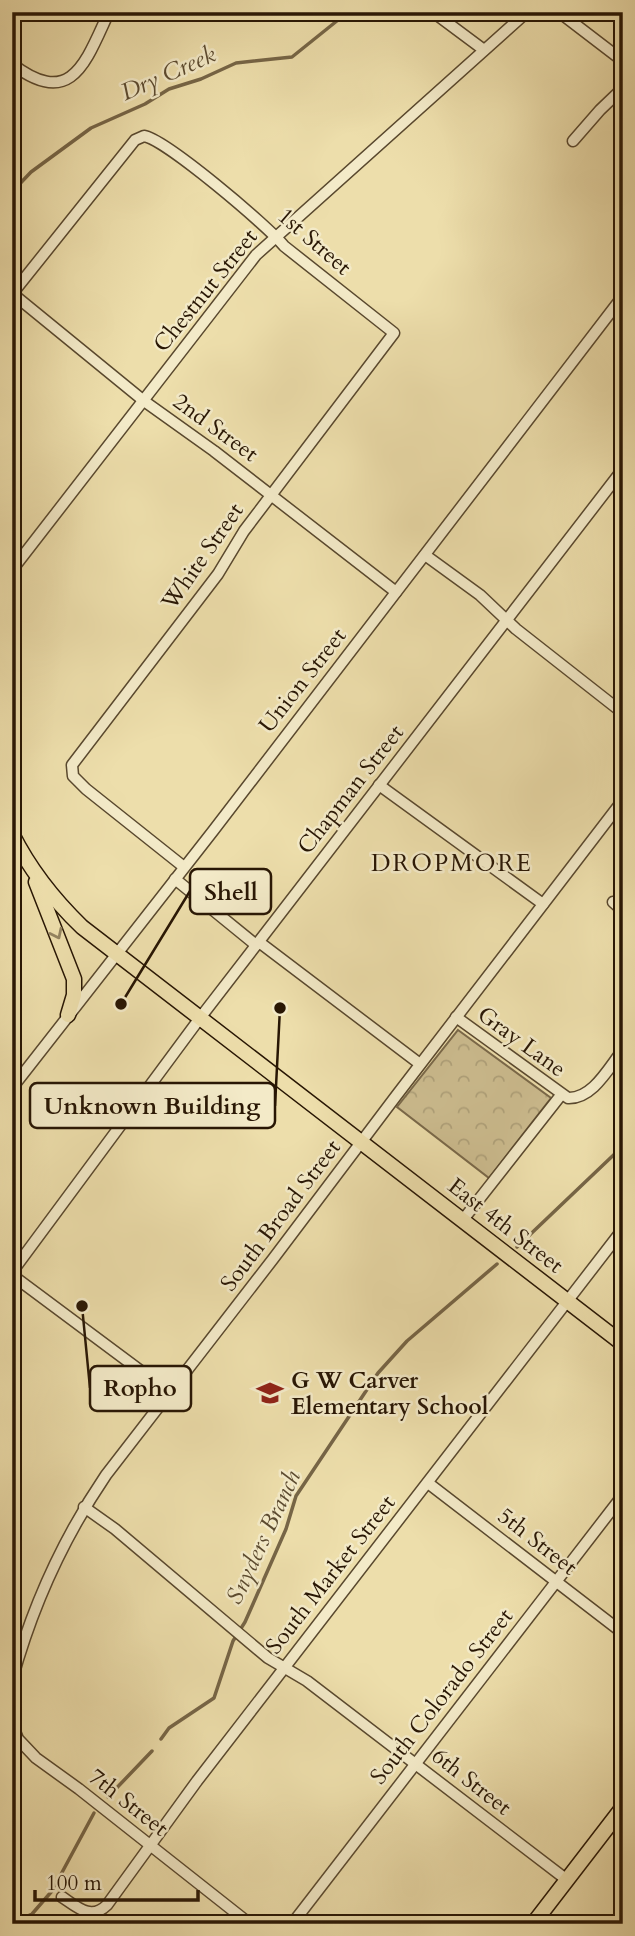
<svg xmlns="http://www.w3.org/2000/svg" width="635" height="1936" font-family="Cardo,serif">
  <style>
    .forest { fill: url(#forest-crowns); stroke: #7a694a; stroke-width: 2 }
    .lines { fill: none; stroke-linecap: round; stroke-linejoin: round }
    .stream { stroke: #766546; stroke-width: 3.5 }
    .minor-casing { stroke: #59482e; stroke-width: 13 }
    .major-casing { stroke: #281604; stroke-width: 17 }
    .minor { stroke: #f3eac8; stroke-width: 10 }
    .major { stroke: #eddeab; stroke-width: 14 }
    .oneway { stroke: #948460 }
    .labels { text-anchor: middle; stroke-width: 5; stroke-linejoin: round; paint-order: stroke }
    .street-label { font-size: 23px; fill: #281604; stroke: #f3eac8 }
    .poi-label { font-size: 23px; font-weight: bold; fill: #281604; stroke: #f3eac8; text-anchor: start }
    .water-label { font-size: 24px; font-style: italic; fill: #5c4b30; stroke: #f3eac8 }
    .neighbourhood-label { font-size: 24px; letter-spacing: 2px; fill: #281604; stroke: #f3eac8 }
    .leader { fill: none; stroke: #281604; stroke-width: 2.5 }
    .callout-dot { fill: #281604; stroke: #f3eac8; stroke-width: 2.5 }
    .callout { fill: #f3eac8; stroke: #281604; stroke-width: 2.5 }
    .callout-label { font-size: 24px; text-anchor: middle; font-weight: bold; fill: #281604 }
  </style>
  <defs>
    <pattern id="forest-crowns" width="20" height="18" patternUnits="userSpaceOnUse" patternTransform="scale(1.75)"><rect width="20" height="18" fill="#ccbc8f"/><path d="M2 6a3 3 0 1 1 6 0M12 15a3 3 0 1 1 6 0" fill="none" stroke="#afa17a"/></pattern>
  </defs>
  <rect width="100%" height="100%" fill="#eddeab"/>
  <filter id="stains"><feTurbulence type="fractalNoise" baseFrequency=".00286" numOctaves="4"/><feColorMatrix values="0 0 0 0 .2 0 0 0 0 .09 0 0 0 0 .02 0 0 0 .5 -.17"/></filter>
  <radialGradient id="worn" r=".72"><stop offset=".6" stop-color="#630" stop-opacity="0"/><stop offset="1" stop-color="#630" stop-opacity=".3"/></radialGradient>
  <path class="forest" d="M458,1030L551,1098L489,1178L397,1107Z"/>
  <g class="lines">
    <g class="stream">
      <path d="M12,192L31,172L91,128L145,104L169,89L201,79L236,63L292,57L348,12"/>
      <path d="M517,1247L623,1146"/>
      <path d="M161,1739L169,1728L214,1698L233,1641L245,1622L286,1529L296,1496L378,1373L407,1341L497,1264"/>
      <path d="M108,1797L152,1751"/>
      <path d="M12,1923L32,1914L52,1891L94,1813"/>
    </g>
    <g class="minor-casing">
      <g id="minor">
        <path d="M433,12L484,50"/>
        <path d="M559,12L623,61"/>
        <path d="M12,64C72,110 86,61 109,12"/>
        <path d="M573,141L600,110L623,88"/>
        <path d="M12,294L135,140L144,136C165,139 268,226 284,246L394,333L244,531L218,574L72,765L73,776L86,789L184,867"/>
        <path d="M13,294L144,401L214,451L396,592"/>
        <path d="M425,555L480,595L516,629L623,713"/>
        <path d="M12,570L256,255L527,12"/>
        <path d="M379,785L543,904"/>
        <path d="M175,879L256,945"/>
        <path d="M613,902L623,911"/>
        <path d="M259,942L420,1064"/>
        <path d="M456,1017L568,1098C593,1099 609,1067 623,1050"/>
        <path d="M12,1088L213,831L623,296"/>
        <path d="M462,1221L561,1095"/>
        <path d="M12,1272L200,1018L623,469"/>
        <path d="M12,1275L169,1392"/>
        <path d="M428,1483L623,1633"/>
        <path d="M84,1507L115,1529L268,1658L307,1681L567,1880"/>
        <path d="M12,1680C32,1607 64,1537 106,1475L273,1259L396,1096L623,800"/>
        <path d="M12,1724L18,1739L36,1758L79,1789L250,1924"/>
        <path d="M62,1897C77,1907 91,1921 107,1905L197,1781L623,1229"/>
        <path d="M292,1924L623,1495"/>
      </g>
    </g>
    <g class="major-casing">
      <g id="major">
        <path d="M12,834C30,870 53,899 82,927L623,1344"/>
        <path d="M36,882L74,979V995L68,1015"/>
        <path d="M533,1924L623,1807"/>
      </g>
    </g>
    <use href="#minor" class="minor"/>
    <use href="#major" class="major"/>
  </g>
  <defs><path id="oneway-chevron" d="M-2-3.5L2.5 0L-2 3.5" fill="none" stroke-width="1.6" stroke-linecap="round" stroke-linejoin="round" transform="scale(1.75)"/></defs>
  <use class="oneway" href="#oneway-chevron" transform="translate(57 934) rotate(64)"/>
  <defs>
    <g id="school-bare" transform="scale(2.1)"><path d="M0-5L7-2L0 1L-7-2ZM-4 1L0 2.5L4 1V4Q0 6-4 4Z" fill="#8f2418" stroke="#f3eac8" stroke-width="2.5" paint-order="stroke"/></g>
  </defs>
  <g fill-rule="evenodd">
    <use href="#school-bare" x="270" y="1393"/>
  </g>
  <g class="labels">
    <g class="street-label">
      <text transform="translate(315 241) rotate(41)" y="8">1st Street</text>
      <text transform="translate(205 290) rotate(-51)" y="8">Chestnut Street</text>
      <text transform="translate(216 427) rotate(36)" y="8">2nd Street</text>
      <text transform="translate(202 556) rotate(-55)" y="8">White Street</text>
      <text transform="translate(302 680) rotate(-52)" y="8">Union Street</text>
      <text transform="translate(350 789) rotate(-52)" y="8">Chapman Street</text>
      <text transform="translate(522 1041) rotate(36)" y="8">Gray Lane</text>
      <text transform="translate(280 1215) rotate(-53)" y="8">South Broad Street</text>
      <text transform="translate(506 1225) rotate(38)" y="8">East 4th Street</text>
      <text transform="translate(538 1541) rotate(38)" y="8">5th Street</text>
      <text transform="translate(330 1574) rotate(-52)" y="8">South Market Street</text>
      <text transform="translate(441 1696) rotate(-52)" y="8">South Colorado Street</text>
      <text transform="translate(472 1781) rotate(38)" y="8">6th Street</text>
      <text transform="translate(129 1802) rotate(38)" y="8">7th Street</text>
    </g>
    <g class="poi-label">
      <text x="291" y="1388">G W Carver<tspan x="291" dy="26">Elementary School</tspan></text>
    </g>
    <g class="water-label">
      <text transform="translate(168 73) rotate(-24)" y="8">Dry Creek</text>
      <text transform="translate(263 1537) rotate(-65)" y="8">Snyders Branch</text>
    </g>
    <g class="neighbourhood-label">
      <text x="452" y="871">DROPMORE</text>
    </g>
  </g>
  <path class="leader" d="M121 1004L190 891M280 1008L275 1106M82 1306L90 1388"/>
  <g class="callout-dot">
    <circle cx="121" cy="1004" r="7"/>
    <circle cx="280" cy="1008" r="7"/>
    <circle cx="82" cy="1306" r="7"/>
  </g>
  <g class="callout">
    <rect x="190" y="869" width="81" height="45" rx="7"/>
    <rect x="30" y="1083" width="245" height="45" rx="7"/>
    <rect x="90" y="1366" width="101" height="45" rx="7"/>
  </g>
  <g class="callout-label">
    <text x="231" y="900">Shell</text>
    <text x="152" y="1114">Unknown Building</text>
    <text x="140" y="1396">Ropho</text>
  </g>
  <rect width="635" height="1936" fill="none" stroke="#eddeab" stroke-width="42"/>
  <rect x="14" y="14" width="607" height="1908" fill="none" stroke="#281604" stroke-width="3.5"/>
  <rect x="21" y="21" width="593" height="1894" fill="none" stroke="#281604" stroke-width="2"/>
  <path d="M35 1890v10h163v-10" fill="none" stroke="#281604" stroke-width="3.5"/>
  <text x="46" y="1890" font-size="21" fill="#281604" stroke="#f3eac8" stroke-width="5" paint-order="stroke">100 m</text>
  <rect width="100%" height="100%" filter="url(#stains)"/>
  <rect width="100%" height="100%" fill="url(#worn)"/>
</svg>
